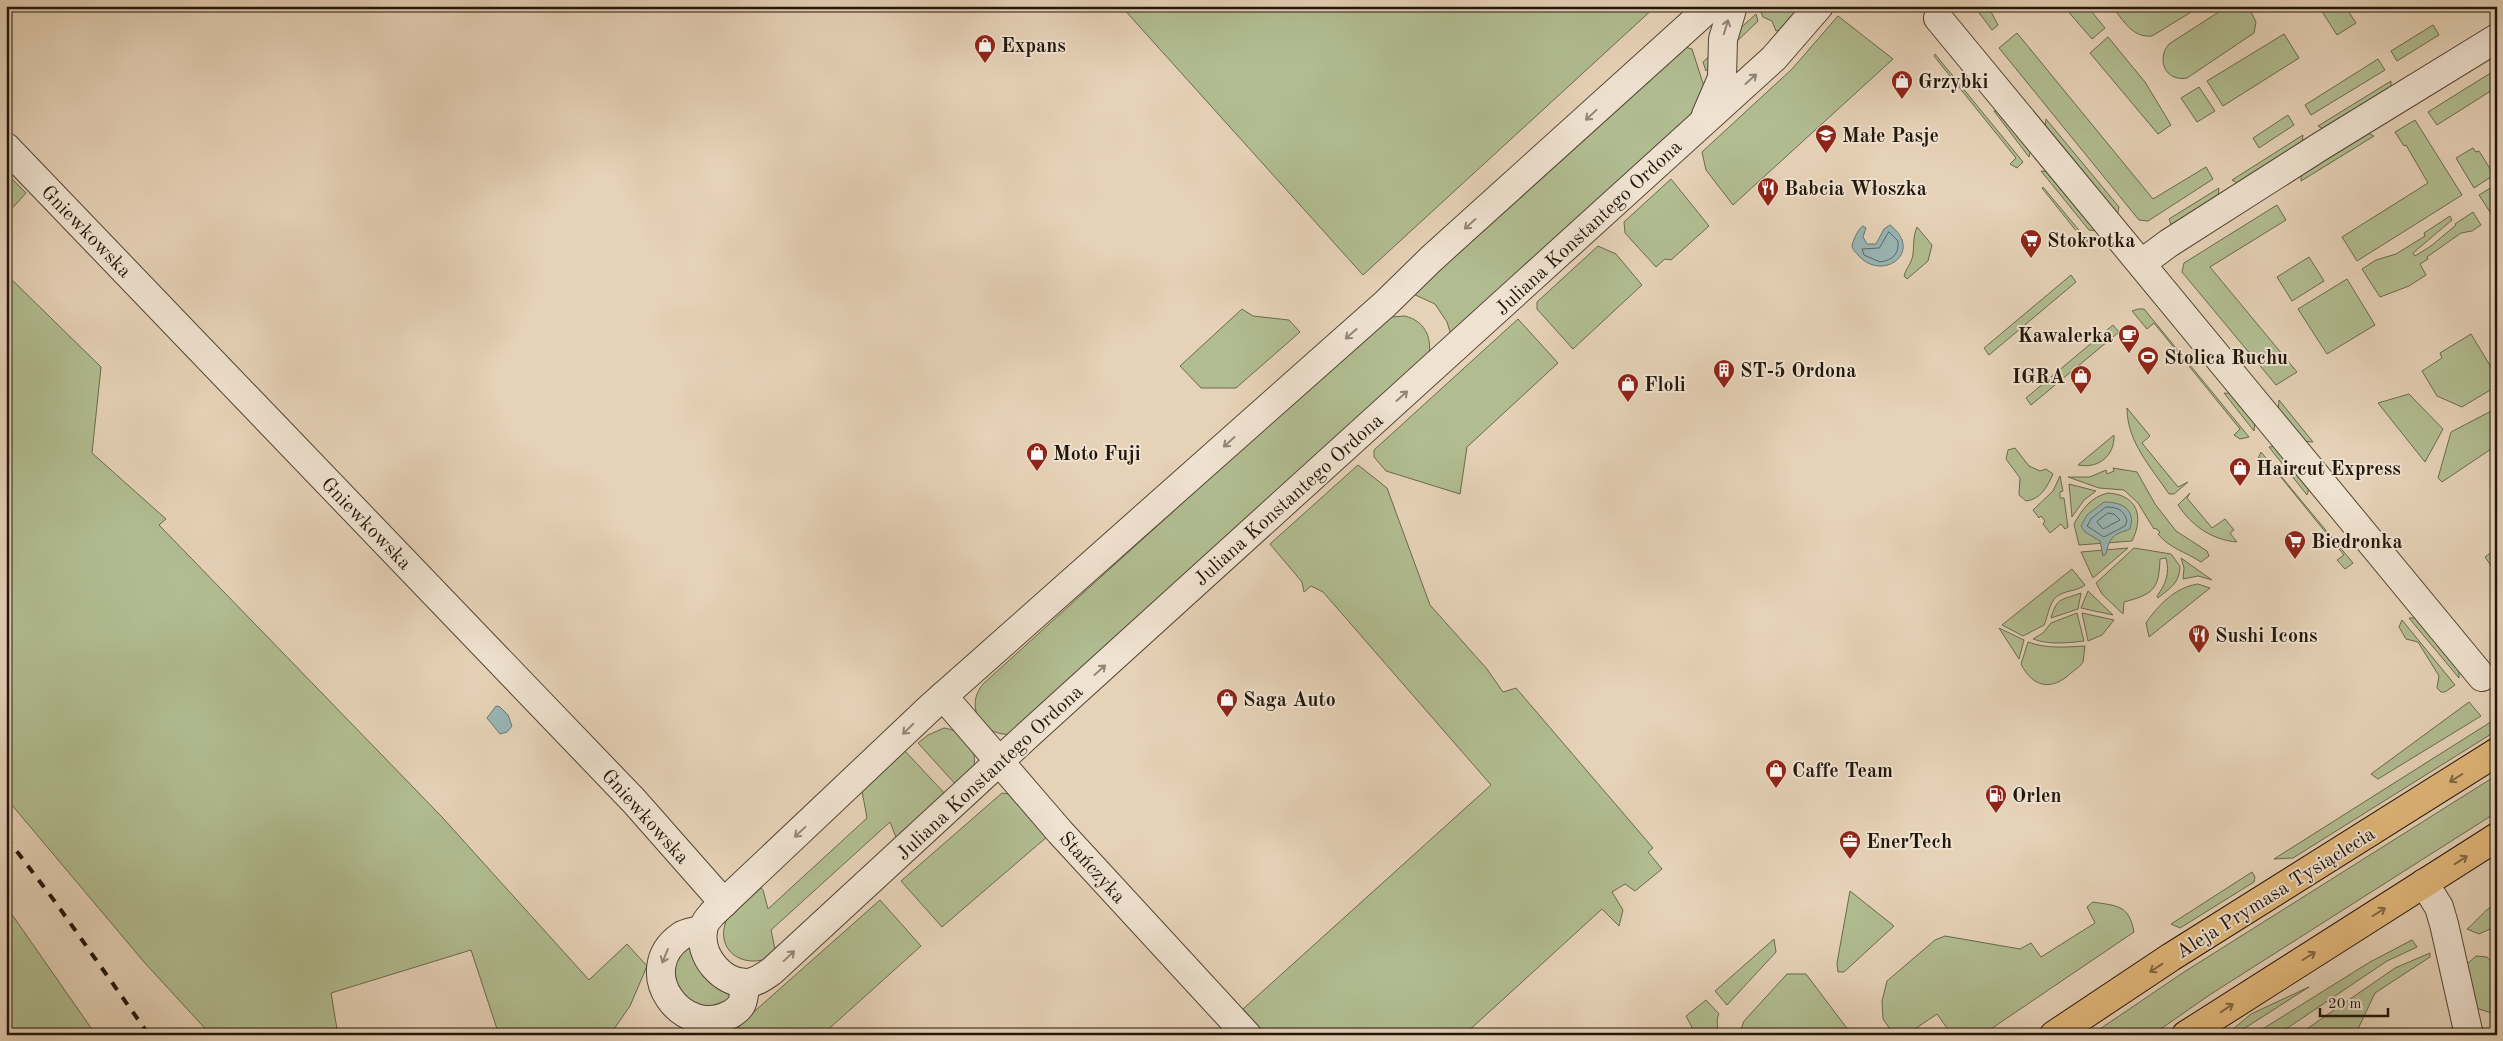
<svg xmlns="http://www.w3.org/2000/svg" width="2503" height="1041" font-family="'Old Standard TT',serif">
  <style>
    .green { fill: #b1bd91; stroke: #6a6a4e }
    .water { fill: #98b6b5; stroke: #697671 }
    .lines { fill: none; stroke-linecap: round; stroke-linejoin: round }
    .shore { stroke: #5d6660; stroke-width: 1 }
    .minor-casing { stroke: #534536; stroke-width: 30 }
    .major-casing { stroke: #22160b; stroke-width: 30 }
    .minor { stroke: #efe2d0; stroke-width: 28 }
    .major { stroke: #e3b97c; stroke-width: 28 }
    .rail { stroke: #22160b; stroke-width: 4; stroke-dasharray: 9 9; stroke-linecap: butt }
    .oneway { stroke: #938677 }
    .oneway2 { stroke: #826844 }
    .labels { text-anchor: middle; stroke-width: 4; stroke-linejoin: round; paint-order: stroke }
    .poi-label { font-size: 20px; font-weight: bold; fill: #22160b; stroke: #efe2d0; text-anchor: start }
    .street-label { font-size: 20px; fill: #22160b; stroke: #efe2d0 }
  </style>
  <rect width="100%" height="100%" fill="#e6d2b7"/>
  <filter id="stains"><feTurbulence type="fractalNoise" baseFrequency=".004" numOctaves="4"/><feColorMatrix values="0 0 0 0 .2 0 0 0 0 .09 0 0 0 0 .02 0 0 0 .5 -.17"/></filter>
  <radialGradient id="worn" r=".72"><stop offset=".6" stop-color="#630" stop-opacity="0"/><stop offset="1" stop-color="#630" stop-opacity=".3"/></radialGradient>
  <g class="green">
    <path d="M1121,6H1656L1363,275Z"/>
    <path d="M1764,6H1800L1779,30L1776,31L1772,21L1763,17L1760,10Z"/>
    <path d="M1974,6H1988L1998,25L1992,30Z"/>
    <path d="M2070,6H2087L2105,28L2092,39L2066,9Z"/>
    <path d="M2112,6H2201L2152,36C2132,38 2123,20 2112,6Z"/>
    <path d="M2228,6L2249,8L2256,22L2254,33L2187,78C2165,82 2156,59 2169,44Z"/>
    <path d="M2328,6H2345L2356,23L2337,35L2321,10Z"/>
    <path d="M1756,14L1758,21L1706,71L1703,62Z"/>
    <path d="M1838,16L1893,59L1733,205L1706,170L1702,152L1792,69Z"/>
    <path d="M2433,25L2439,35L2397,61L2391,51Z"/>
    <path d="M2017,33L2153,199L2206,167L2213,179L2148,221L2139,220L1999,48Z"/>
    <path d="M2284,34L2299,58L2223,106L2207,81Z"/>
    <path d="M2108,37L2145,82L2171,125L2158,134L2090,53Z"/>
    <path d="M1685,47L1692,49L1708,99L1451,335L1447,322L1435,304L1413,294Z"/>
    <path d="M1935,54L2023,162L2017,168L2010,164L2016,158L1934,56Z"/>
    <path d="M2378,59L2385,70L2311,115L2305,105Z"/>
    <path d="M2497,69V87L2437,125L2428,112Z"/>
    <path d="M2391,81V88L2323,129L2318,126Z"/>
    <path d="M2199,87L2215,111L2197,122L2181,98Z"/>
    <path d="M1994,111H2002L2031,149L2029,157Z"/>
    <path d="M2288,115L2294,125L2259,148L2253,138Z"/>
    <path d="M2046,119L2119,207L2117,216L2045,130Z"/>
    <path d="M2415,120L2462,195L2357,261L2342,237L2428,183L2406,145L2404,146L2395,132Z"/>
    <path d="M2366,132L2374,136L2301,181V173Z"/>
    <path d="M2303,135L2302,144L2243,182L2237,183L2232,180Z"/>
    <path d="M2473,148L2476,152L2479,151L2494,175L2474,188L2456,158Z"/>
    <path d="M2041,171L2050,172L2098,231L2089,230Z"/>
    <path d="M6,173L26,193L6,215Z"/>
    <path d="M1671,179L1709,226L1671,260L1665,259L1656,267L1625,233L1624,222Z"/>
    <path d="M2497,184V223L2479,195Z"/>
    <path d="M2043,187L2088,241L2078,248L2074,243L2081,237L2042,188Z"/>
    <path d="M2219,188L2218,197L2172,227L2169,219Z"/>
    <path d="M2277,205L2286,220L2210,267L2297,372L2276,385L2182,272L2184,263Z"/>
    <path d="M2473,212L2481,225L2472,231L2461,233L2427,257L2428,259L2420,264L2426,275L2409,286L2380,297L2362,269L2376,260L2396,254L2425,236L2424,233L2450,216L2452,220L2413,253L2415,256L2431,246L2456,225L2455,224Z"/>
    <path d="M1917,227L1932,245L1928,261L1907,279L1904,276C1906,268 1912,263 1913,254C1914,245 1913,236 1917,227Z"/>
    <path d="M1598,246L1616,254L1642,285L1573,349L1537,309V302Z"/>
    <path d="M2309,257L2324,281L2292,301L2277,277Z"/>
    <path d="M6,274L101,367L92,453L166,519L159,525L442,817L589,980L627,944L647,966L630,1006L610,1035H499L471,950L331,993L338,1035H211L144,962L6,798Z"/>
    <path d="M2071,275L2076,282L1989,355L1984,348Z"/>
    <path d="M2347,279L2375,325L2327,354L2298,309Z"/>
    <path d="M1242,309L1253,316L1289,320L1300,332L1236,388H1201L1180,366Z"/>
    <path d="M2138,309H2144L2249,437L2240,439L2234,435L2240,429L2154,323L2147,329L2132,311Z"/>
    <path d="M1405,316C1424,321 1432,336 1429,355L1013,734C984,738 963,708 983,684L1382,322L1391,317Z"/>
    <path d="M1518,319L1558,363L1467,447L1460,494L1386,471L1374,457V450Z"/>
    <path d="M2113,325L2119,332L2031,405L2026,398Z"/>
    <path d="M2471,334L2497,377V386L2462,407L2437,396L2422,371L2442,358L2440,353Z"/>
    <path d="M2224,393L2235,394L2255,420L2254,431Z"/>
    <path d="M2409,394L2443,429L2425,462L2378,403Z"/>
    <path d="M2279,400L2313,442L2301,441L2278,411Z"/>
    <path d="M2127,408L2150,436L2142,443L2178,487L2188,482L2174,494H2169C2151,467 2127,442 2127,408Z"/>
    <path d="M2497,408V445L2442,482L2438,478L2451,432Z"/>
    <path d="M2114,435C2115,456 2098,469 2078,465Z"/>
    <path d="M2277,446L2310,485L2307,495L2269,447Z"/>
    <path d="M2015,448L2029,466L2040,471L2046,469L2053,474C2047,487 2041,499 2026,501L2019,495L2020,478L2006,459L2008,450Z"/>
    <path d="M2261,452L2353,563L2345,569L2337,560L2344,555L2271,465L2264,470L2257,461Z"/>
    <path d="M1358,465L1387,488L1430,605L1487,669L1503,692L1516,688L1653,848L1648,852L1662,869L1635,891L1625,884L1612,892L1623,910L1619,926L1602,909L1464,1035H1266L1243,1009L1491,785L1323,592L1311,586L1304,592L1302,582L1270,544Z"/>
    <path d="M2113,468L2137,472L2155,504L2176,531L2207,551L2209,556L2201,562C2186,552 2169,548 2158,534L2160,532L2155,528L2154,529L2138,503L2124,490L2099,488L2068,477H2090L2106,470L2107,474L2114,471Z"/>
    <path d="M2060,476L2063,491L2060,492V498H2064L2068,527L2065,529L2061,524L2050,533L2043,524L2045,521L2041,516L2039,518L2033,510L2053,491Z"/>
    <path d="M2069,484L2096,491L2084,500L2072,517Z"/>
    <path d="M2108,493C2138,495 2144,517 2132,541L2079,545L2074,524C2083,508 2091,497 2108,493Z"/>
    <path d="M2190,493L2187,498L2212,528L2225,519L2234,530L2230,533L2237,542C2212,540 2192,526 2178,505Z"/>
    <path d="M2128,548L2093,578L2081,552Z"/>
    <path d="M2134,548L2171,554L2180,566C2180,583 2170,588 2158,598L2157,596C2166,584 2170,573 2166,558L2160,559C2159,590 2153,594 2124,602L2123,614L2102,594L2096,583Z"/>
    <path d="M2497,548V574L2485,557Z"/>
    <path d="M2181,558L2212,580L2198,576L2183,579L2184,568Z"/>
    <path d="M2072,569L2085,585C2077,591 2069,590 2061,594C2049,599 2049,614 2044,625L2023,636L2002,625Z"/>
    <path d="M2198,584L2210,588L2149,637L2146,623C2158,605 2176,587 2198,584Z"/>
    <path d="M2088,591L2113,615L2081,608Z"/>
    <path d="M2081,593L2078,609L2051,618C2057,596 2063,600 2081,593Z"/>
    <path d="M2077,613L2084,641C2066,643 2050,645 2033,639L2043,633L2051,623Z"/>
    <path d="M2082,613L2114,620L2102,635L2088,641Z"/>
    <path d="M2409,618H2418L2459,667V678Z"/>
    <path d="M2402,620L2455,685L2445,692H2441L2437,688L2439,676L2418,642L2406,639L2399,627Z"/>
    <path d="M1999,628L2024,640L2019,659Z"/>
    <path d="M2028,642C2047,649 2066,647 2085,646C2084,651 2084,657 2083,662C2081,666 2075,670 2071,673C2052,691 2033,688 2021,664Z"/>
    <path d="M2469,702L2481,716L2378,779L2371,774Z"/>
    <path d="M2497,718V730L2488,736L2293,858L2274,859Z"/>
    <path d="M944,728C965,731 977,746 974,767L958,787L918,743L928,735Z"/>
    <path d="M905,751L947,796L898,842L890,822L771,930L776,954C751,971 716,956 725,924C728,912 750,894 761,888L763,890L768,909L867,818L862,791Z"/>
    <path d="M2497,775V812L2211,994L2152,1035H2091L2184,972Z"/>
    <path d="M1002,793L1009,794L1048,836L942,927L901,881Z"/>
    <path d="M2252,872L2255,877L2254,882L2180,928L2171,924Z"/>
    <path d="M1850,891L1894,926L1844,972H1838L1837,963Z"/>
    <path d="M880,900L921,946L822,1035H738L739,1025Z"/>
    <path d="M2093,902C2118,906 2129,905 2134,932L1982,1035H1952L1937,1014L1906,1035H1894L1883,1019L1882,1001L1887,981L1935,940L1945,936L2020,949L2031,943L2041,957L2095,923L2087,907Z"/>
    <path d="M2497,903V926L2479,934L2467,929C2478,920 2484,910 2497,903Z"/>
    <path d="M6,906L96,1035H6Z"/>
    <path d="M1774,939L1776,952L1727,1005L1715,991Z"/>
    <path d="M2412,940L2417,947L2387,961L2277,1035H2253L2370,962Z"/>
    <path d="M688,944L731,992L729,1005L695,1010L673,985L677,956Z"/>
    <path d="M2430,953V957L2375,993L2357,1031L2358,1035H2298L2395,968Z"/>
    <path d="M2476,956L2487,957L2497,967V1013L2494,1014L2476,1008L2465,966Z"/>
    <path d="M1787,974H1806L1852,1035H1739L1744,1021Z"/>
    <path d="M2309,987L2234,1035H2226L2251,1014Z"/>
    <path d="M1706,1000L1719,1014C1715,1020 1720,1028 1715,1035H1696L1686,1016Z"/>
  </g>
  <g class="water">
    <path d="M1890,225C1925,252 1882,283 1858,255C1855,251 1850,248 1853,242C1855,237 1858,229 1863,226L1866,228L1863,237L1867,244H1876L1884,229Z"/>
    <path d="M2104,502C2122,502 2136,509 2130,529C2113,535 2110,536 2106,554L2103,556L2100,541L2085,532L2081,526L2087,515Z"/>
    <path d="M496,706L500,707L508,715L512,726L507,732L500,734L487,718Z"/>
  </g>
  <g class="lines">
    <g class="shore">
      <path d="M1889,232L1898,241C1899,254 1893,260 1880,262L1864,255L1862,249L1879,248Z"/>
      <path d="M2106,507C2118,507 2124,510 2127,521L2125,526L2104,537L2087,526L2091,519Z"/>
      <path d="M2108,513L2114,514L2120,520L2103,529L2097,522Z"/>
    </g>
    <g class="minor-casing">
      <g id="minor">
        <path d="M1711,6L1431,259L1385,304L932,706L712,914C708,919 703,924 703,931C699,956 722,984 748,983C757,982 765,976 772,971L1030,733L1774,58L1819,6"/>
        <path d="M1938,18L2482,677"/>
        <path d="M1706,115L1722,78L1723,39L1733,6"/>
        <path d="M6,147L634,801L724,903"/>
        <path d="M2142,263L2169,243L2321,146L2497,38"/>
        <path d="M943,696L1060,832L1247,1035"/>
        <path d="M2424,883L2439,907L2444,924L2469,1035"/>
        <path d="M703,929C696,932 687,932 681,936C632,970 682,1041 731,1014C750,1003 739,993 749,983"/>
      </g>
    </g>
    <g class="major-casing">
      <g id="major">
        <path d="M2054,1035L2171,957L2497,752"/>
        <path d="M2186,1035L2497,837"/>
      </g>
    </g>
    <use href="#minor" class="minor"/>
    <use href="#major" class="major"/>
    <path class="rail" d="M6,837L56,903L149,1035"/>
  </g>
  <defs><path id="oneway-shaft" d="M-6 0H5M1.5-3L5.5 0L1.5 3" fill="none" stroke-width="1.6" stroke-linecap="round" stroke-linejoin="round" transform="scale(1.25)"/></defs>
  <g class="oneway">
    <use href="#oneway-shaft" transform="translate(1726 27) rotate(-73)"/>
    <use href="#oneway-shaft" transform="translate(1751 79) rotate(-42)"/>
    <use href="#oneway-shaft" transform="translate(1591 115) rotate(137)"/>
    <use href="#oneway-shaft" transform="translate(1470 224) rotate(138)"/>
    <use href="#oneway-shaft" transform="translate(1351 334) rotate(139)"/>
    <use href="#oneway-shaft" transform="translate(1402 396) rotate(-42)"/>
    <use href="#oneway-shaft" transform="translate(1229 442) rotate(138)"/>
    <use href="#oneway-shaft" transform="translate(1100 670) rotate(-42)"/>
    <use href="#oneway-shaft" transform="translate(908 729) rotate(136)"/>
    <use href="#oneway-shaft" transform="translate(800 832) rotate(137)"/>
    <use href="#oneway-shaft" transform="translate(665 956) rotate(112)"/>
    <use href="#oneway-shaft" transform="translate(789 956) rotate(-43)"/>
  </g>
  <g class="oneway2">
    <use href="#oneway-shaft" transform="translate(2456 778) rotate(148)"/>
    <use href="#oneway-shaft" transform="translate(2461 860) rotate(-33)"/>
    <use href="#oneway-shaft" transform="translate(2379 912) rotate(-32)"/>
    <use href="#oneway-shaft" transform="translate(2309 956) rotate(-32)"/>
    <use href="#oneway-shaft" transform="translate(2156 968) rotate(147)"/>
    <use href="#oneway-shaft" transform="translate(2227 1008) rotate(-33)"/>
  </g>
  <defs>
    <g id="shop-pin" transform="scale(1.125)"><path d="M0 17L-7.5 6A9.5 9.5 0 1 1 7.5 6Z" fill="#8f2418" stroke="#efe2d0"/><path d="M-5-2.5h2.3a2.7 3.5 0 0 1 5.4 0H5L5.5 6h-11ZM-1.5-2.5h3a1.5 2.3 0 0 0-3 0Z" fill="#fff"/></g>
    <g id="school-pin" transform="scale(1.125)"><path d="M0 17L-7.5 6A9.5 9.5 0 1 1 7.5 6Z" fill="#8f2418" stroke="#efe2d0"/><path d="M0-5L7-2L0 1L-7-2ZM-4 1L0 2.5L4 1V4Q0 6-4 4Z" fill="#fff"/></g>
    <g id="restaurant-pin" transform="scale(1.125)"><path d="M0 17L-7.5 6A9.5 9.5 0 1 1 7.5 6Z" fill="#8f2418" stroke="#efe2d0"/><path d="M-5-6h1v4h1v-4h1v4h1v-4h1v5L-1.5 .5V6h-2V.5L-5-1ZM5-6V6H3V1.5H1.5Q1.5-4 5-6Z" fill="#fff"/></g>
    <g id="supermarket-pin" transform="scale(1.125)"><path d="M0 17L-7.5 6A9.5 9.5 0 1 1 7.5 6Z" fill="#8f2418" stroke="#efe2d0"/><path d="M-6-5.5h2.5l.6 2H6L4.5 2H-2.5L-4.4-4H-6ZM-1.5 3.2a1.3 1.3 0 1 0 .1 0ZM3 3.2a1.3 1.3 0 1 0 .1 0Z" fill="#fff"/></g>
    <g id="cafe-pin" transform="scale(1.125)"><path d="M0 17L-7.5 6A9.5 9.5 0 1 1 7.5 6Z" fill="#8f2418" stroke="#efe2d0"/><path d="M-5.5-4.5H6V0H3Q3 3.5 0 3.5H-2.5Q-5.5 3.5-5.5 0ZM3-3.2v2h1.7v-2ZM-6 4.5H4V6H-6Z" fill="#fff"/></g>
    <g id="stadium-pin" transform="scale(1.125)"><path d="M0 17L-7.5 6A9.5 9.5 0 1 1 7.5 6Z" fill="#8f2418" stroke="#efe2d0"/><path d="M0-5a6.5 5 0 1 0 0 10a6.5 5 0 1 0 0-10ZM-3.5-1.8h7v3.6h-7Z" fill="#fff"/></g>
    <g id="building-pin" transform="scale(1.125)"><path d="M0 17L-7.5 6A9.5 9.5 0 1 1 7.5 6Z" fill="#8f2418" stroke="#efe2d0"/><path d="M-4-6H4V6H1V3H-1V6H-4ZM-2.5-4.3h1.7v1.8h-1.7ZM.8-4.3h1.7v1.8H.8ZM-2.5-1h1.7V.8h-1.7ZM.8-1h1.7V.8H.8Z" fill="#fff"/></g>
    <g id="fuel-pin" transform="scale(1.125)"><path d="M0 17L-7.5 6A9.5 9.5 0 1 1 7.5 6Z" fill="#8f2418" stroke="#efe2d0"/><path d="M-5.5-6h7V0h2V4h1.3V-2.5L3-4.5l.8-.8L6-3V5H2.5V1h-1V6h-7ZM-4.2-4.7v3.2H.2V-4.7Z" fill="#fff"/></g>
    <g id="office-pin" transform="scale(1.125)"><path d="M0 17L-7.5 6A9.5 9.5 0 1 1 7.5 6Z" fill="#8f2418" stroke="#efe2d0"/><path d="M-6-3h4V-5.5h4V-3h4V5H-6ZM-1-4.5V-3h2v-1.5ZM-6 0V1H6V0Z" fill="#fff"/></g>
  </defs>
  <g fill-rule="evenodd">
    <use href="#shop-pin" x="985" y="45"/>
    <use href="#shop-pin" x="1902" y="81"/>
    <use href="#school-pin" x="1826" y="135"/>
    <use href="#restaurant-pin" x="1768" y="188"/>
    <use href="#supermarket-pin" x="2031" y="240"/>
    <use href="#cafe-pin" x="2129" y="335"/>
    <use href="#stadium-pin" x="2148" y="357"/>
    <use href="#building-pin" x="1724" y="370"/>
    <use href="#shop-pin" x="2081" y="376"/>
    <use href="#shop-pin" x="1628" y="384"/>
    <use href="#shop-pin" x="1037" y="453"/>
    <use href="#shop-pin" x="2240" y="468"/>
    <use href="#supermarket-pin" x="2295" y="541"/>
    <use href="#restaurant-pin" x="2199" y="635"/>
    <use href="#shop-pin" x="1227" y="699"/>
    <use href="#shop-pin" x="1776" y="770"/>
    <use href="#fuel-pin" x="1996" y="795"/>
    <use href="#office-pin" x="1850" y="841"/>
  </g>
  <g class="labels">
    <g class="poi-label">
      <text x="1001" y="52">Expans</text>
      <text x="1918" y="88">Grzybki</text>
      <text x="1842" y="142">Małe Pasje</text>
      <text x="1784" y="195">Babcia Włoszka</text>
      <text x="2047" y="247">Stokrotka</text>
      <text x="2113" y="342" text-anchor="end">Kawalerka</text>
      <text x="2164" y="364">Stolica Ruchu</text>
      <text x="1740" y="377">ST-5 Ordona</text>
      <text x="2065" y="383" text-anchor="end">IGRA</text>
      <text x="1644" y="391">Floli</text>
      <text x="1053" y="460">Moto Fuji</text>
      <text x="2256" y="475">Haircut Express</text>
      <text x="2311" y="548">Biedronka</text>
      <text x="2215" y="642">Sushi Icons</text>
      <text x="1243" y="706">Saga Auto</text>
      <text x="1792" y="777">Caffe Team</text>
      <text x="2012" y="802">Orlen</text>
      <text x="1866" y="848">EnerTech</text>
    </g>
    <g class="street-label">
      <text transform="translate(1588 227) rotate(-43)" y="7">Juliana Konstantego Ordona</text>
      <text transform="translate(87 231) rotate(46)" y="7">Gniewkowska</text>
      <text transform="translate(1288 499) rotate(-42)" y="7">Juliana Konstantego Ordona</text>
      <text transform="translate(367 523) rotate(46)" y="7">Gniewkowska</text>
      <text transform="translate(989 772) rotate(-43)" y="7">Juliana Konstantego Ordona</text>
      <text transform="translate(646 816) rotate(48)" y="7">Gniewkowska</text>
      <text transform="translate(1093 867) rotate(48)" y="7">Stańczyka</text>
      <text transform="translate(2275 892) rotate(-32)" y="7">Aleja Prymasa Tysiąclecia</text>
    </g>
  </g>
  <rect width="2503" height="1041" fill="none" stroke="#e6d2b7" stroke-width="25"/>
  <rect x="8" y="8" width="2488" height="1026" fill="none" stroke="#22160b" stroke-width="2.5"/>
  <rect x="12" y="12" width="2478" height="1016" fill="none" stroke="#22160b"/>
  <path d="M2320 1008v8h68v-8" fill="none" stroke="#22160b" stroke-width="2.5"/>
  <text x="2328" y="1008" font-size="15" fill="#22160b" stroke="#efe2d0" stroke-width="4" paint-order="stroke">20 m</text>
  <rect width="100%" height="100%" filter="url(#stains)"/>
  <rect width="100%" height="100%" fill="url(#worn)"/>
</svg>
